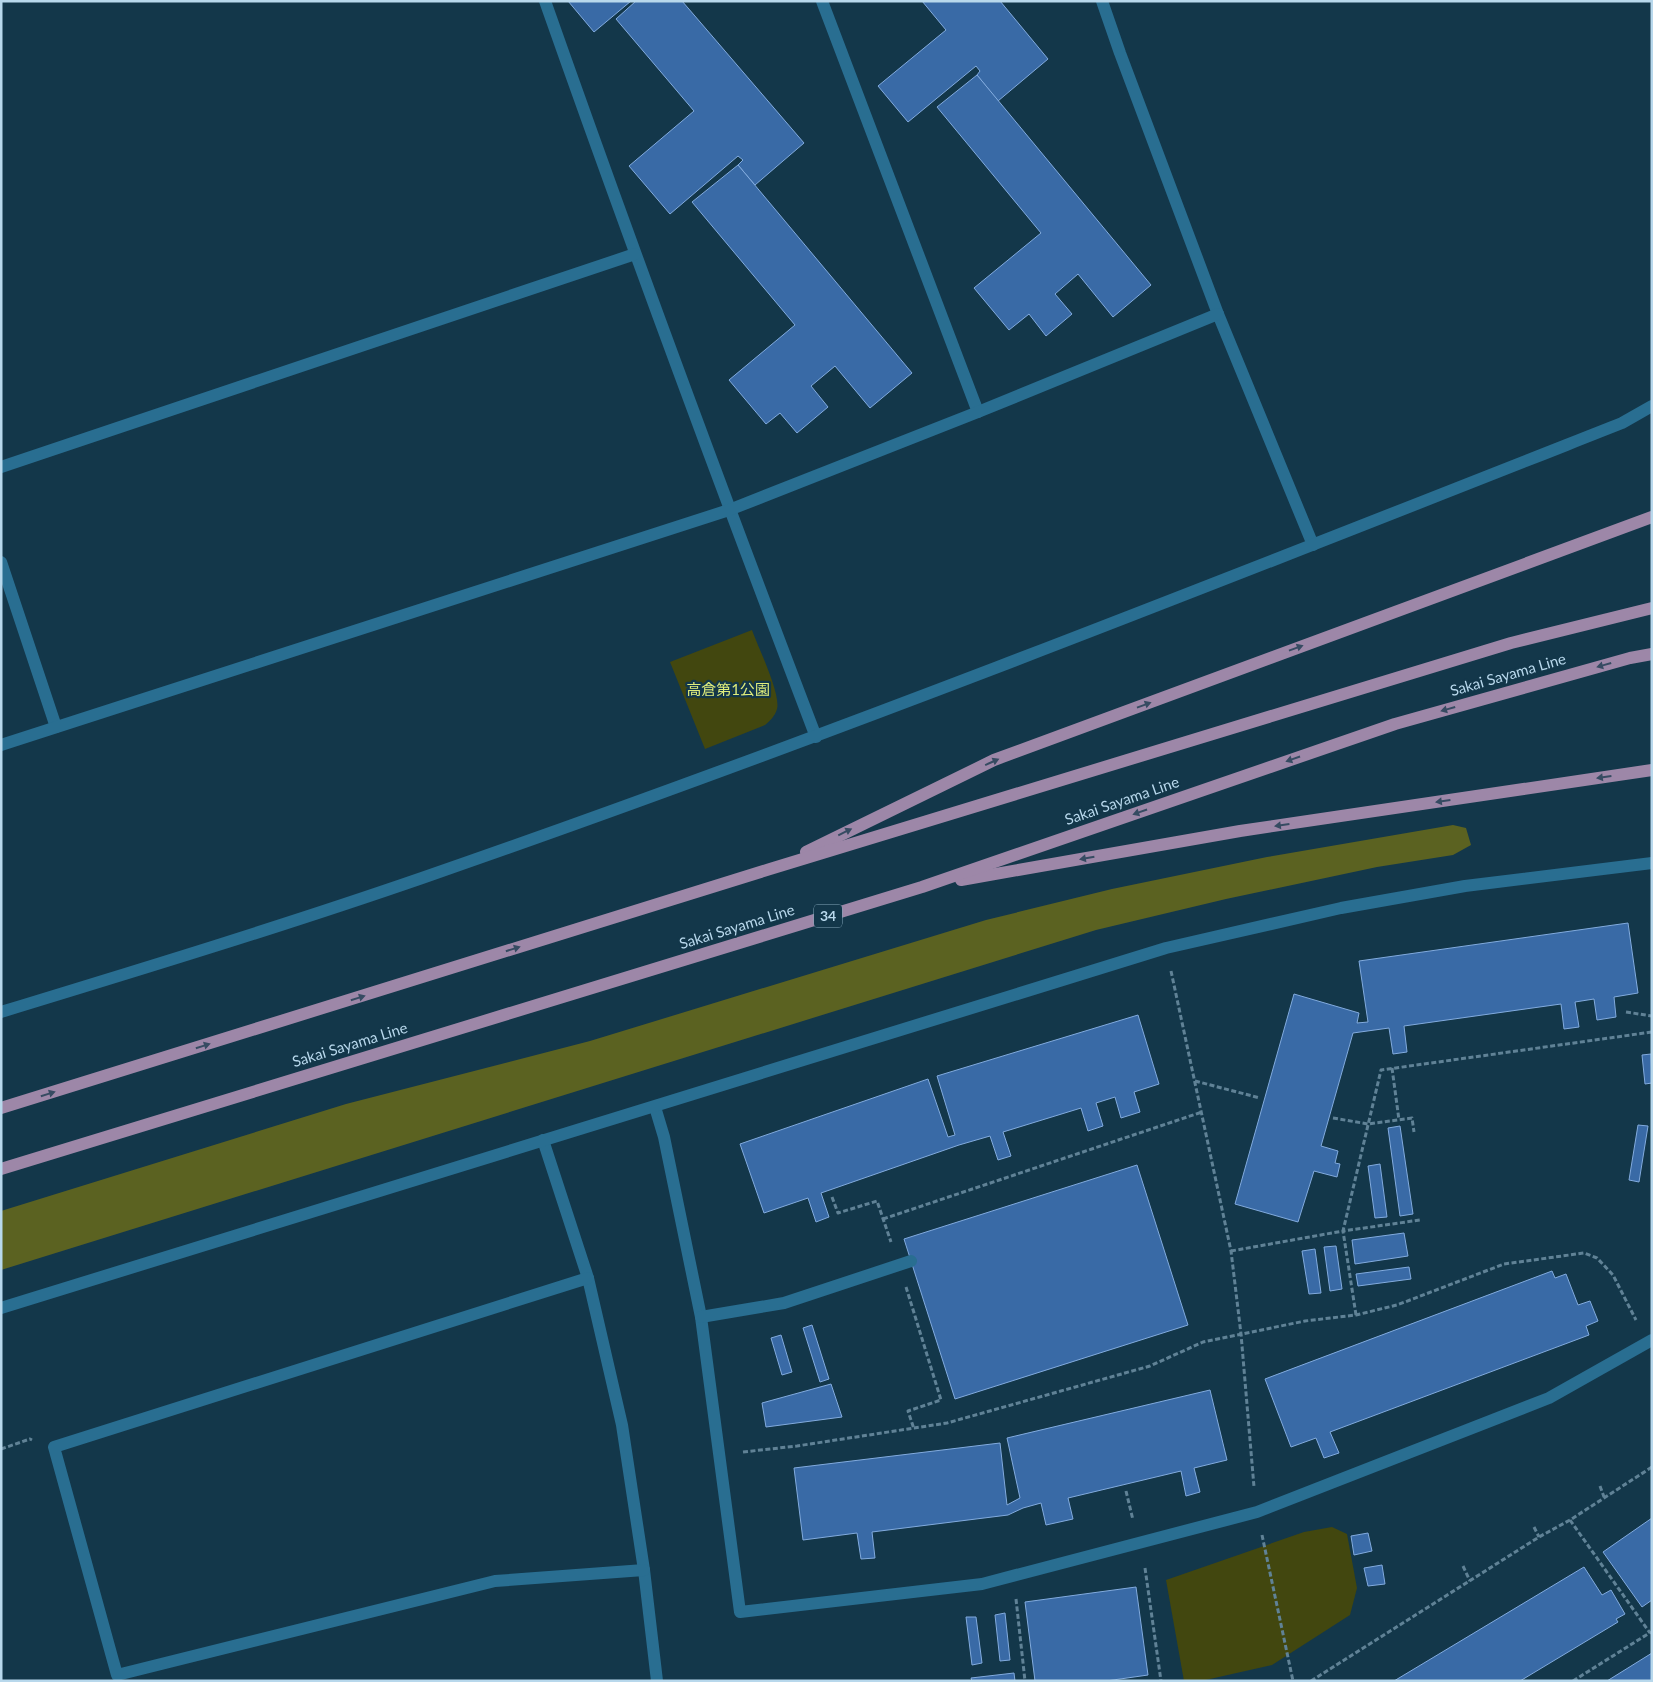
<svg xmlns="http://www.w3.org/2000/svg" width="1653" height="1682" font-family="Lato,'Noto Sans JP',sans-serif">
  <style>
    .green { fill: #42470f }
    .forest { fill: #5b6221 }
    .building { fill: #396aa6; stroke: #82abde }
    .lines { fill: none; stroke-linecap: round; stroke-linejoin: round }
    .path { stroke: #608296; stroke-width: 3; stroke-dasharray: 5 2.5; stroke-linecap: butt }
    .lane { stroke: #296e91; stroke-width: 12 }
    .street { stroke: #296e91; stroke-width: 12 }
    .secondary { stroke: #296e91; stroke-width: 12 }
    .primary { stroke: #9d87a8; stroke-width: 12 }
    .oneway { fill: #364b62 }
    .labels { text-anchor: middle; stroke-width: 4.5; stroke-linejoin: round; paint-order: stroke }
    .shield { fill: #13374a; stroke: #86a8bb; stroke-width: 1 }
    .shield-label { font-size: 14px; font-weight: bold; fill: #b8d8ec }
    .street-label { font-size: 15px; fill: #b8d8ec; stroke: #13374a }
    .park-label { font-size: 15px; fill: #e0ed7b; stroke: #13374a }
  </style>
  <rect width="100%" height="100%" fill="#13374a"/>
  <g class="green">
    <path d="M752,630C758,647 781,694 777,709C775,716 770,721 765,725L705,749L670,662Z"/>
    <path d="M1332,1527L1347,1534L1357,1588L1350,1615L1272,1665L1201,1681H1184L1166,1580L1304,1532Z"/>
  </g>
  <path class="forest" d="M1453,825L1466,828L1471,845L1453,855L1377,867L1226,899L1096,930L1,1270V1211L346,1104L590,1041L986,920L1112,889L1267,857Z"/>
  <g class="building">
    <path d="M568,1H631L594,32Z"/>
    <path d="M636,1H682L804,143L755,185L738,165L743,160L738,156L670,214L629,166L694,111L616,19Z"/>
    <path d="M922,1H1000L1048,59L998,101L977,75L980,71L976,66L908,122L878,86L946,30Z"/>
    <path d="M977,75L1151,285L1113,317L1078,274L1055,294L1072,314L1046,336L1029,314L1009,330L974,288L1041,233L937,107Z"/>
    <path d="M738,165L912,373L870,408L835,366L811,386L828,407L797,433L780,413L766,424L729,380L795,325L692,202Z"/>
    <path d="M1628,923L1638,993L1614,997L1616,1017L1597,1020L1594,999L1575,1002L1579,1027L1564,1029L1561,1004L1404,1026L1407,1052L1393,1054L1389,1028L1353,1033L1321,1146L1338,1151L1335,1163L1340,1164L1337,1177L1314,1171L1298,1222L1235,1204L1294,994L1359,1013L1357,1023L1368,1022L1359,961Z"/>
    <path d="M1138,1015L1159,1084L1134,1092L1140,1112L1121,1118L1115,1097L1096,1103L1103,1126L1088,1131L1081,1108L1003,1132L1011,1156L998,1160L990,1136L959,1145L821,1193L829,1217L816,1222L808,1198L764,1213L740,1144L928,1079L948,1137L955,1135L937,1076Z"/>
    <path d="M1651,1054L1652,1083L1645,1084L1642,1055Z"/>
    <path d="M1638,1125L1648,1126L1639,1182L1629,1180Z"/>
    <path d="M1400,1126L1413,1214L1400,1216L1388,1128Z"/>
    <path d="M1380,1164L1387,1217L1375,1218L1368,1166Z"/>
    <path d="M1137,1165L1188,1325L955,1399L904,1239Z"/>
    <path d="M1404,1233L1408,1256L1355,1264L1352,1240Z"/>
    <path d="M1336,1246L1342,1289L1330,1291L1324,1247Z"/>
    <path d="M1315,1249L1321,1293L1309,1294L1302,1251Z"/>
    <path d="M1409,1267L1411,1279L1358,1286L1356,1274Z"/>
    <path d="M1552,1271L1555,1278L1566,1274L1578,1305L1590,1301L1598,1321L1586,1326L1589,1335L1330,1432L1339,1453L1324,1458L1316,1438L1291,1447L1265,1379Z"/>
    <path d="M812,1325L829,1379L820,1382L803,1328Z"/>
    <path d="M781,1335L792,1372L782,1375L771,1338Z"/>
    <path d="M831,1384L842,1417L766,1427L762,1403Z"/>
    <path d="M1210,1390L1227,1460L1194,1468L1200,1492L1186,1496L1181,1471L1068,1498L1073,1519L1046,1525L1041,1503L1023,1508L1008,1515L872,1532L875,1558L861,1559L857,1533L803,1540L794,1468L1000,1443L1007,1505L1020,1498L1007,1438Z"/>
    <path d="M1652,1518V1600L1642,1607L1603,1552Z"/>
    <path d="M1368,1533L1372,1551L1354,1555L1351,1536Z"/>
    <path d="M1382,1565L1385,1584L1368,1586L1364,1568Z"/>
    <path d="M1584,1567L1602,1595L1611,1590L1625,1614L1616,1619L1618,1622L1520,1681H1394Z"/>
    <path d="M1136,1587L1148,1675L1106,1681H1035L1025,1602Z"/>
    <path d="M1005,1613L1010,1660L1000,1661L995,1615Z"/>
    <path d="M966,1617H976L982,1663L972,1665Z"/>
    <path d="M1652,1653V1681H1607Z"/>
    <path d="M1014,1673L1015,1681H972L971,1678Z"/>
  </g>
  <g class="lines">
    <g class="path">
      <path d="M1171,971L1231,1251L1241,1334L1254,1487"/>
      <path d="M1626,1012L1652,1016"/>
      <path d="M1392,1068L1399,1120"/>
      <path d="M1195,1081L1260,1098"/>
      <path d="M1333,1118L1368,1124L1412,1118L1414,1132"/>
      <path d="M832,1197L838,1213L877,1201L891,1242"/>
      <path d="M883,1219L1202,1112"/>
      <path d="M1231,1251L1343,1231L1381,1070L1652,1032"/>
      <path d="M906,1287L941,1400L908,1411L914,1429"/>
      <path d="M1356,1315L1343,1231L1420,1220"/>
      <path d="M1,1449L30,1439L32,1440"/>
      <path d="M743,1452L797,1446L947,1423L1150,1366L1203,1342L1305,1321L1356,1315L1397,1305L1504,1264L1584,1253L1597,1258L1613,1275L1636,1320"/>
      <path d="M1600,1486L1604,1497"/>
      <path d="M1126,1491L1133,1520"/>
      <path d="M1570,1520L1650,1633"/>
      <path d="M1534,1527L1539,1537"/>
      <path d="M1262,1535L1293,1681"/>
      <path d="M1463,1566L1470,1581"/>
      <path d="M1145,1568L1161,1681"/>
      <path d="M1016,1599L1025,1681"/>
      <path d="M1311,1681L1539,1537L1570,1520L1652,1467"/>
      <path d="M1573,1681L1651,1632"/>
    </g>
    <g class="lane">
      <path d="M655,1107L664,1137L701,1317L740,1612L982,1584L1257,1512L1549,1398L1652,1340"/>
      <path d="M701,1317L784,1303L911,1261"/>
    </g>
    <g class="street">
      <path d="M545,1C632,248 723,493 816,737"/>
      <path d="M822,1L978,412"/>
      <path d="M1102,1L1120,53L1218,314L1313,545"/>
      <path d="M1,467L635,254"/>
      <path d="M1,562L56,727"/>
      <path d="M1,745L729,510L978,412L1218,314"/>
      <path d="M543,1140L588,1278L622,1425L644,1570L657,1681"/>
      <path d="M588,1278L54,1447L117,1675L495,1581L644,1570"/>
    </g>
    <g class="secondary">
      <path d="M1,1012C142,969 283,926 422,878C826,738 1224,580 1622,423L1652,406"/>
      <path d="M1,1308L1166,948L1341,908L1465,886L1652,863"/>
    </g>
    <g class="primary">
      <path d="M806,852L994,760L1652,517"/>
      <path d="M961,880L1240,831L1652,770"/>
      <path d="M1,1108L770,869L1511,643L1652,608"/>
      <path d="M1,1169L922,887L1395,724L1630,658L1652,654"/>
    </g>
  </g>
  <defs><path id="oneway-solid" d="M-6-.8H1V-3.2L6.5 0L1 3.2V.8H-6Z" transform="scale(1.25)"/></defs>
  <g class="oneway">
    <use href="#oneway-solid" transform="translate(1296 648) rotate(-20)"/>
    <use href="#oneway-solid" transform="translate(1604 665) rotate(164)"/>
    <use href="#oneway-solid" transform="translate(1144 705) rotate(-20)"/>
    <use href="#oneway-solid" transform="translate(1448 709) rotate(164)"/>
    <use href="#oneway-solid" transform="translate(1293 759) rotate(161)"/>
    <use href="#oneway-solid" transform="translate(992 762) rotate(-24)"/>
    <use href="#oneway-solid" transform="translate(1604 777) rotate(172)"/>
    <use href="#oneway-solid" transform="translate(1443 801) rotate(172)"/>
    <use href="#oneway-solid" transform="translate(1140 812) rotate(161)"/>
    <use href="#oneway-solid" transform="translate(1282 825) rotate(172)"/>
    <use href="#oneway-solid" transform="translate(845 832) rotate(-26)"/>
    <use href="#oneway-solid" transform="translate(1087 858) rotate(170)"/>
    <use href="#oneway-solid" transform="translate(513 949) rotate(-17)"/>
    <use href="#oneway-solid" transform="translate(358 998) rotate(-17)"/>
    <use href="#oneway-solid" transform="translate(203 1046) rotate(-17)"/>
    <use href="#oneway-solid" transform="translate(48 1094) rotate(-17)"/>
  </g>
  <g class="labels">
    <rect class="shield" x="814" y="904.5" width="28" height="23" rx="4"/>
    <g class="shield-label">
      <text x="828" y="921">34</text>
    </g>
    <g class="street-label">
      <text transform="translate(1508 675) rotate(-16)" y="5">Sakai Sayama Line</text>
      <text transform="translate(1122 801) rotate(-19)" y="5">Sakai Sayama Line</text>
      <text transform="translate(737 927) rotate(-17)" y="5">Sakai Sayama Line</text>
      <text transform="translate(350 1045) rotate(-17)" y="5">Sakai Sayama Line</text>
    </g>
    <g class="park-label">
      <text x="728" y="695">高倉第1公園</text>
    </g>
  </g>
  <rect width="1653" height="1682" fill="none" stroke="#b8d8ec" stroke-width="5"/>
</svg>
